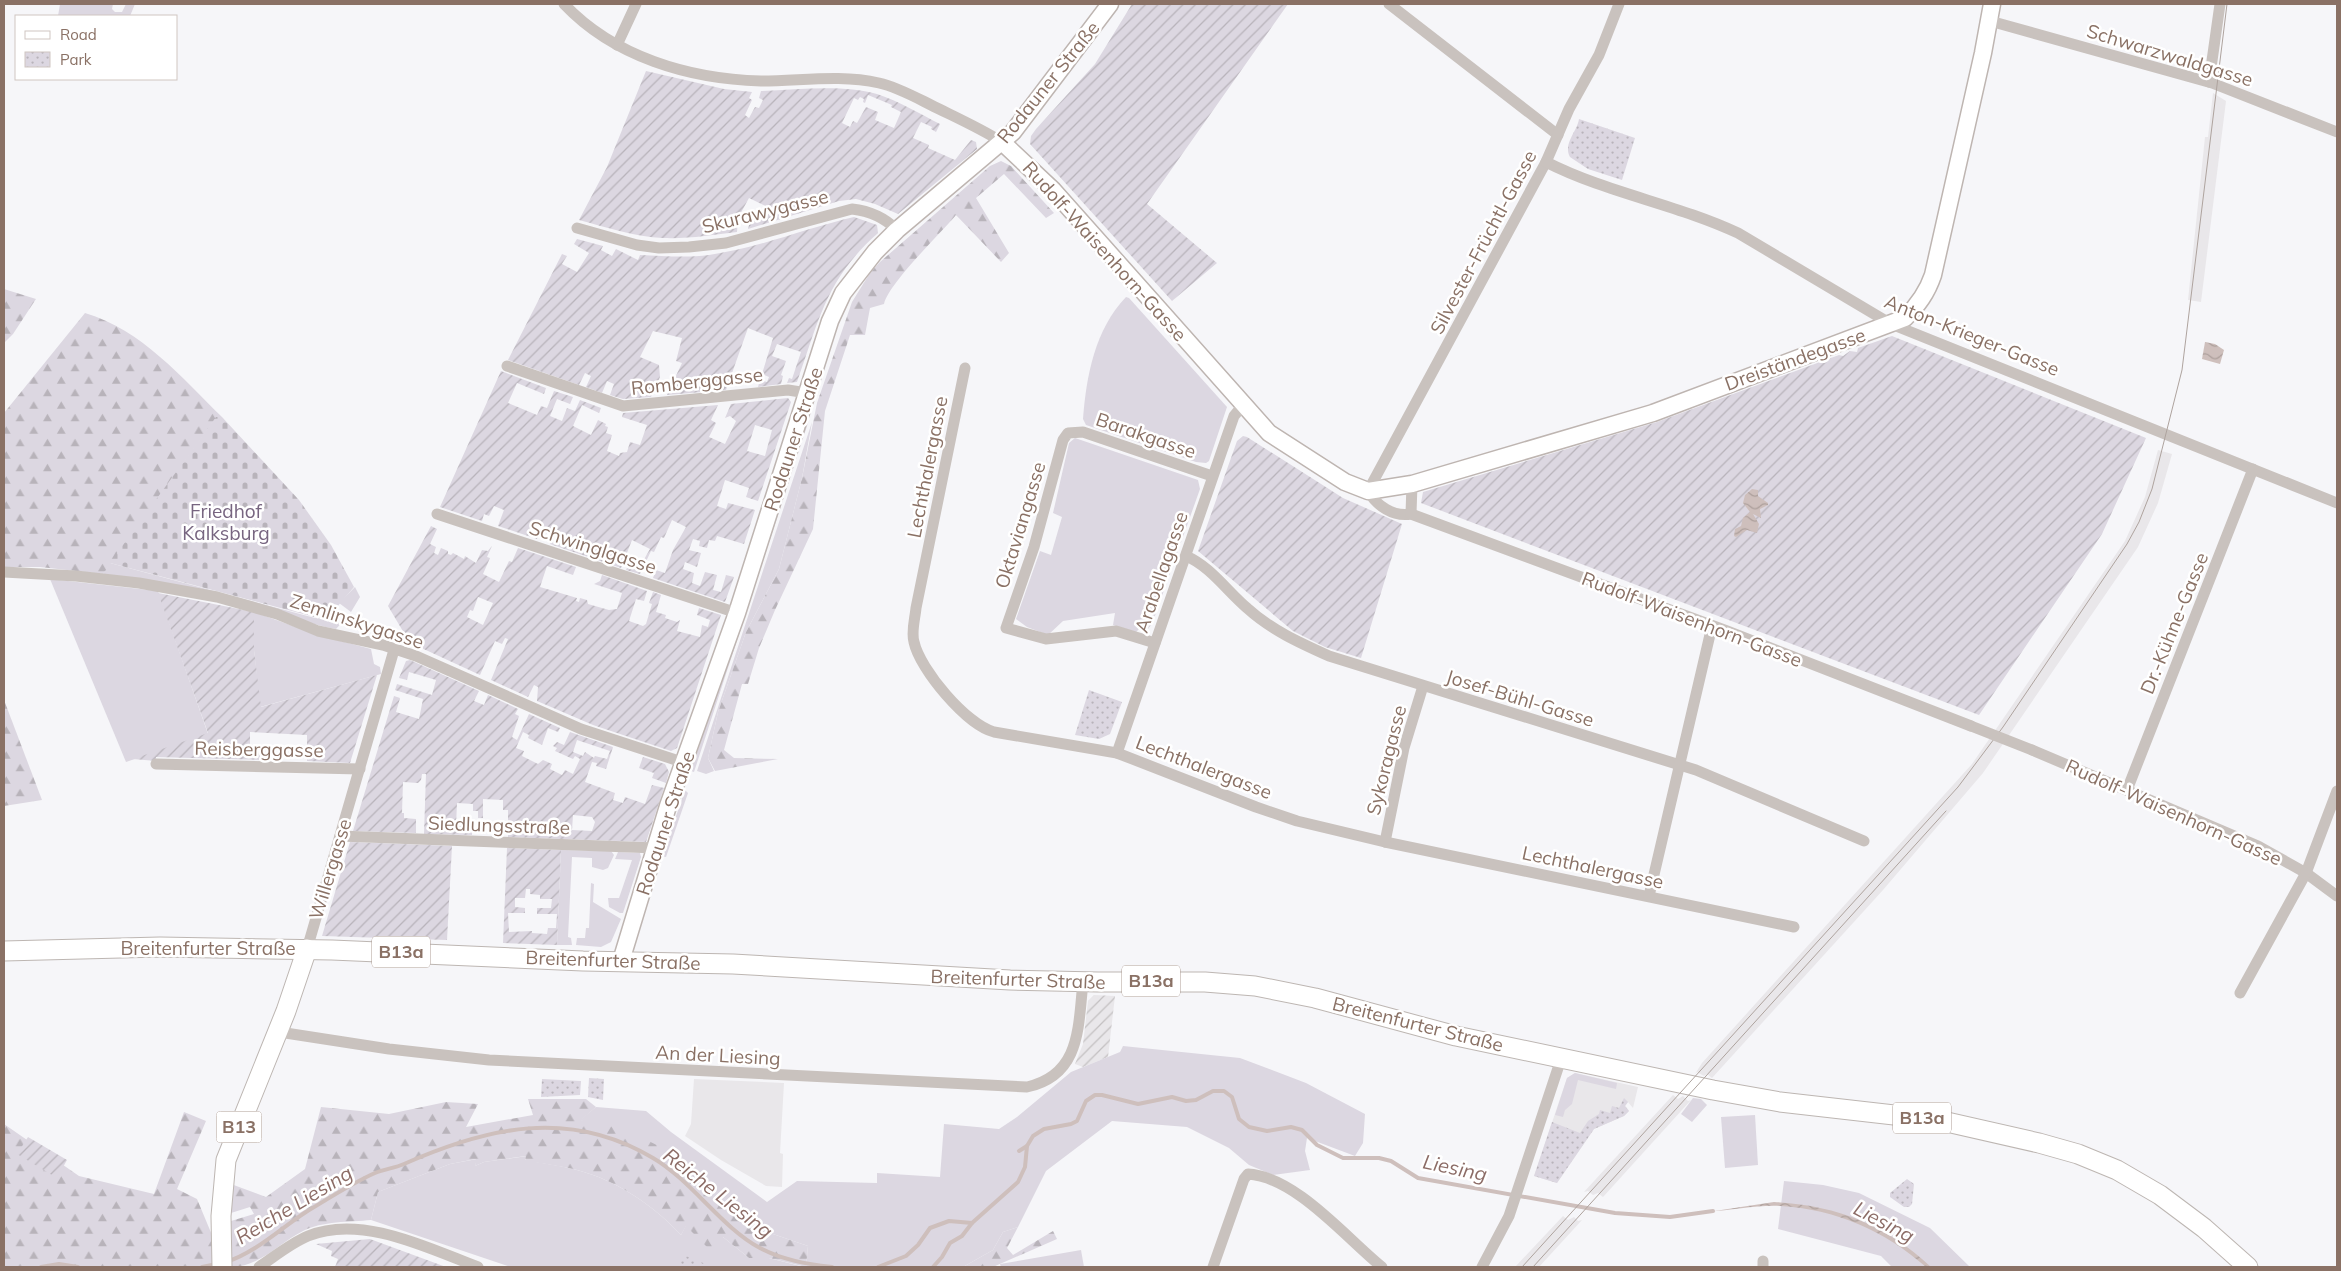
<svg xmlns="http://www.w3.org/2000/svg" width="2341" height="1271" font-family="Mulish,sans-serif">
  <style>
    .built { fill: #e9e7ea }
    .industrial { fill: url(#industrial-furrows) }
    .grass { fill: #dcd7e1 }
    .forest { fill: url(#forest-firs) }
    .cemetery { fill: url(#cemetery-stones) }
    .park { fill: url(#park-dots) }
    .garden { fill: url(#garden-furrows); fill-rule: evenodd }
    .water { fill: url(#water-waves) }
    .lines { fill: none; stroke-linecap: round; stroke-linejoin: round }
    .stream { stroke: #cebfbc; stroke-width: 4 }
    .secondary-casing { stroke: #beb5b1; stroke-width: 19 }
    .primary-casing { stroke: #bdb6b2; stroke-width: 21 }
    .street { stroke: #c9c2be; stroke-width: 11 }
    .secondary { stroke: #fff; stroke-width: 16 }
    .primary { stroke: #fff; stroke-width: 19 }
    .tram { stroke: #aea39e; stroke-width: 1 }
    .street-bridge { stroke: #c9c2be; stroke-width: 11 }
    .labels { text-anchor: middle; stroke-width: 5; stroke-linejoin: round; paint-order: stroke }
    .shield { fill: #fff; stroke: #ad9c93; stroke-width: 1 }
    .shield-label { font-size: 18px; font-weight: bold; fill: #8a7165 }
    .street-label { font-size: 19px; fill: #8a7165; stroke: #fff }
    .park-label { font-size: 19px; fill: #776580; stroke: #fff }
    .water-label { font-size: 20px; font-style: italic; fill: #8c6c66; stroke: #fff }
  </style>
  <defs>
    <pattern id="industrial-furrows" width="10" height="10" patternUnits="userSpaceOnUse" patternTransform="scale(1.25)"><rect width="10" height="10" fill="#e9e7ea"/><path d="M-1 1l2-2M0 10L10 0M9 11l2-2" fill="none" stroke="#c3c0c1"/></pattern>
    <pattern id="forest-firs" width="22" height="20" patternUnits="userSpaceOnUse" patternTransform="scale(1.25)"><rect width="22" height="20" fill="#dcd7e1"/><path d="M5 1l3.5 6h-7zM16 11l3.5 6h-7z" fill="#b8b3ba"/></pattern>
    <pattern id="cemetery-stones" width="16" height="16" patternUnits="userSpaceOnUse" patternTransform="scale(1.25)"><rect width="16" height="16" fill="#dcd7e1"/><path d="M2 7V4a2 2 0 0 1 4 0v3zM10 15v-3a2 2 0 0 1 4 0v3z" fill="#b8b3ba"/></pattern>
    <pattern id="park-dots" width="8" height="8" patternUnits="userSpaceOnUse" patternTransform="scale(1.25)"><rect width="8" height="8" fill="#dcd7e1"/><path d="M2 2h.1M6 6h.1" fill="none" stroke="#b8b3ba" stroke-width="1.8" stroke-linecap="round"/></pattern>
    <pattern id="garden-furrows" width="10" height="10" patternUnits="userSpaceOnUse" patternTransform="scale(1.25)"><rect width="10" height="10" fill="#dcd7e1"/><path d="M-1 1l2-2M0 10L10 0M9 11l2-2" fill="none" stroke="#b8b3ba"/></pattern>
    <pattern id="water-waves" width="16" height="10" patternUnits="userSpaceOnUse" patternTransform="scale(1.25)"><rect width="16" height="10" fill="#cebfbc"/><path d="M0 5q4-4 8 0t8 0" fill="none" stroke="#ada09c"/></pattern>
  </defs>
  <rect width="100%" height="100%" fill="#f6f6f9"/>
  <g class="built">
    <path d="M2213,93L2226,101L2201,302L2188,300L2205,137H2208Z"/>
    <path d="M2158,450L2172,454L2158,503L2138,547L1983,773L1883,890L1712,1078L1707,1074L1704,1076L1697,1072L1695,1074L1702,1063L1972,764L2125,541L2145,497Z"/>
    <path d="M1575,1073L1638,1087L1633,1108L1628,1102L1625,1106L1629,1111L1624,1116L1594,1129L1557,1183L1534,1176L1567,1078Z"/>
    <path d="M694,1079L784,1083L780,1153L783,1154L782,1187L766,1186L721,1160L685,1136L691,1124Z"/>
    <path d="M1673,1095L1678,1099L1683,1096L1688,1101L1691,1100L1603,1197L1598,1193L1593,1195L1588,1191L1584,1192Z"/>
    <path d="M1563,1216L1568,1220L1574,1217L1578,1221L1582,1220L1539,1267H1515Z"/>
  </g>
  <path class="industrial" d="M1094,995L1115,996L1108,1057L1083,1067L1075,1064L1083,1044L1088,1001Z"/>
  <g class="grass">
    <path d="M60,4H113L112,9L115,12H122L126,4H135L130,16H58Z"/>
    <path d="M1126,297L1129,298L1227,407L1209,461L1206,463L1196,462L1086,425L1083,419C1086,377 1095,329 1126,297Z"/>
    <path d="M806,419L809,420L694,772L691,771Z"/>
    <path d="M812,422L802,478L779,569L746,632L718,712L708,758L714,771L706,774L697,771Z"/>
    <path d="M1075,438L1198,480L1200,489L1152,624L1147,630L1139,629L1136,632L1113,625L1115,613L1063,621L1048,635L1027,627L1016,619L1040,551L1051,555L1062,517L1053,513L1069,443Z"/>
    <path d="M110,563L315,618L327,619L336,608L347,617L336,629C305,624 276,609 245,600C198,587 151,580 103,574Z"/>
    <path d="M50,579L158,591L208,734L126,762Z"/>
    <path d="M355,587L360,597L351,612L339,603Z"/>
    <path d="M254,612L318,635L371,649L374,664L380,667L381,674L260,707L254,650Z"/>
    <path d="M683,788L688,793L666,857L662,856L682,799L679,795Z"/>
    <path d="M561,850L611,851L614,855L608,868L603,870L592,867V858L572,857L568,937L571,938L572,945H557Z"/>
    <path d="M618,852L640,853L641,857L623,913H620L609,907L608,898H619L632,860L615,859Z"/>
    <path d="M591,883L594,884L593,902L621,919L611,942L601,947L576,945L577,938H585L586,928H589Z"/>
    <path d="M1123,1046L1240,1058L1306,1083L1365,1114L1363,1143L1355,1156L1307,1138L1305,1151L1310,1170L1273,1175L1249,1165L1229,1148L1187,1127L1112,1121L1046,1171L1018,1227L1003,1232L993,1250L963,1267H806L808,1246L761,1230L670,1152L580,1120L596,1107L646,1111L671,1132L767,1202L797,1181L877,1183V1173L940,1177L944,1124L999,1129L1017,1117L1071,1072L1120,1052Z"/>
    <path d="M1575,1073L1617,1083L1616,1089L1578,1080L1572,1104L1565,1110L1563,1117L1555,1115L1567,1078Z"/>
    <path d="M1693,1098L1701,1099L1707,1105L1692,1122L1681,1114Z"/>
    <path d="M1755,1115L1758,1165L1725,1168L1721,1117Z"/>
    <path d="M527,1156L525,1160C547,1164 571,1167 593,1175C626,1187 657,1209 681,1235L686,1225L723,1237L749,1258H769L804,1267H511L371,1220L378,1192L383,1190L450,1164L477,1159L475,1166L484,1162Z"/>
    <path d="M1784,1181L1823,1185L1859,1193L1930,1228L1970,1267H1892L1881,1256L1778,1229Z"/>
    <path d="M1081,1250L1084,1267H1001L1000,1264Z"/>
  </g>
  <g class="forest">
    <path d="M1001,161L1011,166L1054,213L1046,218L1004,174L976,198L1009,253L1001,262L956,215C940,234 889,283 884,304L870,308L865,335H850L825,411L813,529L775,610L759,648L748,684H742L724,750L734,758L778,759L715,771L708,758L718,712L746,632L779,569L802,478L817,403L852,302L870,273L880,262L990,166Z"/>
    <path d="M4,289L36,299L13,334L4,343Z"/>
    <path d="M85,313C142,330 181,377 222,417L216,418L103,574L40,567H4V413Z"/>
    <path d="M4,700L42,800L4,806Z"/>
    <path d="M528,1099H586L596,1107L581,1120L624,1129L671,1152L761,1230L808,1246L806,1267L769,1258H749L723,1237L709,1249L686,1226L681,1235C657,1209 626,1187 593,1175C571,1167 547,1164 525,1161L526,1156L484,1162L475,1166L476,1159L450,1164L378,1192L371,1220C350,1222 322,1221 303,1231C279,1243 259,1267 232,1267L231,1221L254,1214L250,1207L231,1213V1184L266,1197L305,1169L321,1107L389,1114L446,1102L478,1104L466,1127L533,1115Z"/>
    <path d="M184,1112L206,1121L177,1189L197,1199L212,1235V1267H4V1124L79,1176L154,1194Z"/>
    <path d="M1018,1227L1007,1248L1013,1255L1053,1231L1057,1239L993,1267H963L993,1250L1003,1232Z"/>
  </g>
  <path class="cemetery" d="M216,417H222L299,500L331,545L354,587L326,620L110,563Z"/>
  <g class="park">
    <path d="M1579,119L1635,138L1622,180L1588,169L1570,157C1563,143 1577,132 1579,119Z"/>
    <path d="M1089,690L1122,702L1110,734L1099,739L1075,735Z"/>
    <path d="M589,1078L604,1079L603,1100L588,1097Z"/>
    <path d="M542,1079L581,1081L580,1095L541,1097Z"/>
    <path d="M1624,1098L1628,1102L1625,1106L1629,1111L1624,1116L1594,1129L1557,1183L1534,1176L1552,1122L1580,1133L1588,1121L1599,1114L1600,1110L1610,1113L1612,1106L1619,1108Z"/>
    <path d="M1907,1179L1914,1184L1912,1204L1909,1207H1904L1890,1197V1193Z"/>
    <path d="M681,1254L713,1267H676Z"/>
  </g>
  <g class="garden">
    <path d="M1132,4H1288L1147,204L1217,263L1172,301L1030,144L1031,136L1036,129L1095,64Z"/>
    <path d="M646,71L724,89L752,92L749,98L752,100L745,115L749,118L755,107L759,108L763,100L759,98L761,91C799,90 841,84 877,94C899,101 920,114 940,124L936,132L931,129L932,127L921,122L913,138L929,145L928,148L955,160L971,140L976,142L977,149L898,214L875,204L856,199L839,201L748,229L751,218L755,220L759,213L763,215L765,212L769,214L772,209L749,198L738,218L737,232C713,235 688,239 663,238C635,237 606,227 579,220L607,167ZM868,95L892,105L891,107L901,112L894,128L875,120L878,112L866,107L857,123L853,121L850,127L842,123L854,98L858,100L860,97L864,99L863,102L865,103Z"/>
    <path d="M854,217L877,225L878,233C826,279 819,320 797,382L787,383L789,378L792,379L801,352L777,344L772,356L786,361L781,375L783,376L781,384L758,387L760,380L767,382L769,377L762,374L773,338L748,328L726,390L667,395L682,363L676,361L682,338L653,331L640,357L659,365L660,377L651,397L623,399L610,395L614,384L607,381L602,393L586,387L591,376L585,373L579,385L508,360L562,254L567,256L562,264L577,272L589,253L574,244L577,239L603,246L601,250L612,256L616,249L638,260L640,255C663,256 687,258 709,255C759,248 806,228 854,217Z"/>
    <path d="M1892,336L2146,438L2102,534L1979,715L1421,503L1423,492L1657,422L1839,355L1843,356L1850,351L1857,352L1858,348Z"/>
    <path d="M501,371L546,388L544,394L517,383L508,403L537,415L541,406L547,408L554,391L573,397L570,404L557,399L550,416L562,421L567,408L575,411L580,400L601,408L599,413L582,405L573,426L591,435L598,420L606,424L605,426L608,427L606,433L612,435L607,451L619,456L620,453L627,452L630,442L640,445L647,425L622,417L623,413L718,405L711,420L716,423L709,437L725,444L736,421L730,416L725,418L731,404L788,398L791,402L758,501L746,497L749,488L725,480L717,506L726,509L728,503L755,510L744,544L717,536L715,541L709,540L707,548L699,546L700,541L693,539L689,550L701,553L697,567L685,562L683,569L694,573L692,583L700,586L705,572L717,575L713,590L721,592L726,575L734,577L725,602L653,578L656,570L665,573L673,550L686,527L672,520L664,538L661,537L654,552L651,551L640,574L626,570L629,563L636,566L638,562L642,563L650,549L632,540L621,568L550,544L554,536L540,531L537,539L498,526L504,510L494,506L489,516L484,514L482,521L440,507ZM755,425L772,430L765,456L747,451Z"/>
    <path d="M1243,436L1247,437L1343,498L1402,524L1361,658L1325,647L1293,631L1198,551L1237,441Z"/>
    <path d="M431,526L437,529L430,544L436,547L434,553L438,555L441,548L448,551V554L451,555L453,553L464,559L465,556L476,563L482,550L488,551L492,546L487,557L490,558L483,574L499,582L509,561L512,562L518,548L576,567L573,575L547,566L540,587L577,598L576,601L579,602L580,598L587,600L588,604L609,610L617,609L622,593L594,584L600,581L602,575L647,591L644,601L636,599L629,621L643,626L646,624L652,604L649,603L653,592L661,595L656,612L666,615L665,618L677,622L680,620L677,631L700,637L702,625L708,627L710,620L697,615L699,608L721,615L677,748L671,751L593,725L537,701L538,687L534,685L528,697L491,680L508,639L505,638L502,644L495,641L480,675L415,645L404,633L388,606ZM478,597L493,603L483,625L467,617L470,610L473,611Z"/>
    <path d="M158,593L254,612V650L261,707L377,675L350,763L307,761V735L250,732V751L266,752L264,760L156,757V761L133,759L208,733Z"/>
    <path d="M410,660L479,691L474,701L484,705L488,695L518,709L515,714L519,716L512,737L517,740L529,714L560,728L558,732L548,728L542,745L528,738L529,735L523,732L516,748L524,751L522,756L538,764L543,760L552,764L550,769L562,775L565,770L573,774L580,759L575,756L573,759L555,751L557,748L553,746L557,742L564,745L570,732L613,747L606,769L596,766L597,763L592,762L585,782L615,793L613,800L623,803L625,797L645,804L652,785L664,788L646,842L508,837V810H503V800L483,799V818H478V811H473V804L457,803L456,826L472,827V835L424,834L426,774H422L421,780L418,783L403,782L402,813H404V818L416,819V833L353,831L394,696L400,698L396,712L419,719L423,699L395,690L397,684L432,695L436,680L409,672L407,680L399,678L406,661ZM577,740L610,751L607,759L595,756L594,758L585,752L583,756L573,752ZM573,815L592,817L595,822L592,831L572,830Z"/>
    <path d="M643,757L665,764L669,772L666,783L652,778L654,773L639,768Z"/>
    <path d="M350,842L452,846L447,940L322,936Z"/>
    <path d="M507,848L561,850L557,945L503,943ZM526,889H530V894L540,895V899H552L551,908H537V914H557L556,928H548L547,934L532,933V931L509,932L508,913H525V908L515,907V898H525Z"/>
    <path d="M28,1137L67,1160L57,1178L17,1154Z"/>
    <path d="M370,1239L446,1267H335L338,1259L331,1256L332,1251L316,1244Z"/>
  </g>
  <g class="water">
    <path d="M2205,342L2215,344L2224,350L2220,364L2202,359Z"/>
    <path d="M1752,489L1758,490V496L1768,503V505L1760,509L1761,518L1753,514L1759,524L1757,533L1747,530L1736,537L1734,536L1735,529L1741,526L1743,518L1750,512L1743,503L1745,495Z"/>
    <path d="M1774,1202C1836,1205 1886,1225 1931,1267H1926C1885,1231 1836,1209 1780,1206C1757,1205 1732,1210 1708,1212Z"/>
  </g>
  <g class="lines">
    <g class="stream">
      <path d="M1019,1151L1027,1146"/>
      <path d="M226,1262C255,1253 281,1228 306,1212C328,1199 352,1183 375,1173C385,1169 395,1168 404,1164C488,1127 569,1108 653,1158C692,1181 721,1227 760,1248C782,1260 807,1264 832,1267"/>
      <path d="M41,1267L59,1264L78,1267"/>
      <path d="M202,1267L217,1264"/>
      <path d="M878,1267L906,1256L918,1245L930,1228L949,1221L972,1223"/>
      <path d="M933,1267L942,1257L950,1243L962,1236L972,1223L1018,1182L1025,1167L1027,1146L1033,1136L1044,1129L1071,1124L1077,1121L1086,1101L1095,1095H1102L1138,1104L1172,1097L1186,1101L1196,1100L1213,1091H1224L1232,1097L1239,1119L1249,1127L1267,1131L1291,1127L1302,1130L1317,1145L1343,1158H1379L1391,1161L1418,1178L1615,1213L1670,1217L1713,1211"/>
    </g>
    <g class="secondary-casing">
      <g id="secondary">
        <path d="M1002,142L1053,190L1269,433L1345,482L1368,491L1412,484L1653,413L1905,318C1918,305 1927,293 1933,275L1983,53L1992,4"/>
        <path d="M621,961L668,806L737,613L830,321L843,293L875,252L897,230L1013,132L1110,4"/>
      </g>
    </g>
    <g class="primary-casing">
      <g id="primary">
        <path d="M4,951L160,947L332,950L583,961L733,964L1010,980L1098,982H1205L1255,986L1315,998L1456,1036L1713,1090L1780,1102L1938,1120L2039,1143L2078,1154L2117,1170L2160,1195L2204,1228L2248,1267"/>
        <path d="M222,1267L221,1216L226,1160L286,1011L307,949"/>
      </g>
    </g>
    <g class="street">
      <path d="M564,4C614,57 689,79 761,81C801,81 840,74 879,83C897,87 915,97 931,105C955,117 980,128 1002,142"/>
      <path d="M1389,4L1558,135"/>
      <path d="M1619,4L1599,55L1569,109L1546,162L1368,491C1377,506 1393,517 1411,514L1727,631L1971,726"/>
      <path d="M1990,21L2212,83L2337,132"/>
      <path d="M617,45L636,4"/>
      <path d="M2209,82L2220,4"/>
      <path d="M1546,162C1607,193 1676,204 1738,233L1891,324L2337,503"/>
      <path d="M577,228L637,245L659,248L689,247L726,243L852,209C870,211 884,217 897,230"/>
      <path d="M507,366L623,406L788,390L807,393"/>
      <path d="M965,368L916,608C915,619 911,632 914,642C920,670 967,725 994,732L1117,753L1256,807L1297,821L1385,842L1794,927"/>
      <path d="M437,514L737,613"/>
      <path d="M1411,514L1412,484"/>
      <path d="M1186,556C1210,566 1227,591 1247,608C1271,630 1300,643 1329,656L1696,770L1864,841"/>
      <path d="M4,572L76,576L139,583L217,597L277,614L318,631L383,645L416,656L581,729L685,763"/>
      <path d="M1155,643L1116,631L1046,639L1006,628L1034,547L1063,440L1068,433L1083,432L1212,476"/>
      <path d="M2032,750L2258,846L2306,873L2337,896"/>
      <path d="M1117,753L1234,416L1243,405"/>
      <path d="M156,764L360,769"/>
      <path d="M2127,790L2253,469"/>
      <path d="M340,836L656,848"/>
      <path d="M1385,842L1404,748L1423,686"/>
      <path d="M1649,896L1712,626"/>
      <path d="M307,949L394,650"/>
      <path d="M2240,993L2306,873L2337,791"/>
      <path d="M279,1032L389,1049L489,1060L1027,1087C1081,1075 1078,1027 1083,982"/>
      <path d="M259,1267C274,1257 291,1243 308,1236C361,1214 428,1248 478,1267"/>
      <path d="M1213,1267L1244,1179L1248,1174C1296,1177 1346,1238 1382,1267"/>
      <path d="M1482,1267L1509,1216L1561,1059"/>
      <path d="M1763,1267V1261"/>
    </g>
    <use href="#secondary" class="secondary"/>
    <use href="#primary" class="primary"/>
    <g class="tram">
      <path d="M1522,1267L1958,787L2003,727L2127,544L2139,522L2152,489L2182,370L2227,4"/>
      <path d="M1533,1267L1946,811"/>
    </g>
    <path class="street-bridge" d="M1971,726L2032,750"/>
  </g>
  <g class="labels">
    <g class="shield">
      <rect x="372" y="936.5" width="58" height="31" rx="4"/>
      <rect x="1122" y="965.5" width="58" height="31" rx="4"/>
      <rect x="1893" y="1102.5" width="58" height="31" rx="4"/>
      <rect x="216.5" y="1111.5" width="45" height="31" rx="4"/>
    </g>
    <g class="shield-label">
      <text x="401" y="958">B13a</text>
      <text x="1151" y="987">B13a</text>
      <text x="1922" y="1124">B13a</text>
      <text x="239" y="1133">B13</text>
    </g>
    <g class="street-label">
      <text transform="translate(2170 55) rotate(17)" y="7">Schwarzwaldgasse</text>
      <text transform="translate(1048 82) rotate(-51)" y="7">Rodauner Straße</text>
      <text transform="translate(765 211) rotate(-14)" y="7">Skurawygasse</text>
      <text transform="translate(1483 242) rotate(-62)" y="7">Silvester-Früchtl-Gasse</text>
      <text transform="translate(1105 251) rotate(48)" y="7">Rudolf-Waisenhorn-Gasse</text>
      <text transform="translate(1972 335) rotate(22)" y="7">Anton-Krieger-Gasse</text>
      <text transform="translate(1795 359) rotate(-20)" y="7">Dreiständegasse</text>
      <text transform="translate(697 381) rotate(-6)" y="7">Romberggasse</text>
      <text transform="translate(1146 435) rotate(19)" y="7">Barakgasse</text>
      <text transform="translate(793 439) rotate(-72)" y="7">Rodauner Straße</text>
      <text transform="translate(927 467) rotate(-79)" y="7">Lechthalergasse</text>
      <text transform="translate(1020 525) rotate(-73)" y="7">Oktaviangasse</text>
      <text transform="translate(593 547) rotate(18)" y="7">Schwinglgasse</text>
      <text transform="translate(1161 572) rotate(-71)" y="7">Arabellagasse</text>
      <text transform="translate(1692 619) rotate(21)" y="7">Rudolf-Waisenhorn-Gasse</text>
      <text transform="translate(357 621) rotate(18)" y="7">Zemlinskygasse</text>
      <text transform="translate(2174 623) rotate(-68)" y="7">Dr.-Kühne-Gasse</text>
      <text transform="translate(1520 698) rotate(17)" y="7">Josef-Bühl-Gasse</text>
      <text transform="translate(259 749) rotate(1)" y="7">Reisberggasse</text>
      <text transform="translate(1386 760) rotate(-76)" y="7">Sykoragasse</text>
      <text transform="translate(1204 767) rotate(21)" y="7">Lechthalergasse</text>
      <text transform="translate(2174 812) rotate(24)" y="7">Rudolf-Waisenhorn-Gasse</text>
      <text transform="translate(665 823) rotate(-72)" y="7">Rodauner Straße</text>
      <text transform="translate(499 825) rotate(2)" y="7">Siedlungsstraße</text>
      <text transform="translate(1593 867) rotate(12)" y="7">Lechthalergasse</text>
      <text transform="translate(330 869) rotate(-73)" y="7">Willergasse</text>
      <text x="208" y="955">Breitenfurter Straße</text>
      <text transform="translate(613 960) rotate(2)" y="7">Breitenfurter Straße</text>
      <text transform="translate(1018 979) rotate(2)" y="7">Breitenfurter Straße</text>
      <text transform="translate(1418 1024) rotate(14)" y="7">Breitenfurter Straße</text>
      <text transform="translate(718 1055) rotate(3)" y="7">An der Liesing</text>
    </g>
    <g class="park-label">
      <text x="226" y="518">Friedhof<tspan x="226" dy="22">Kalksburg</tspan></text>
    </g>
    <g class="water-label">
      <text transform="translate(1455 1168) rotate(12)" y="7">Liesing</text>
      <text transform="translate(718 1193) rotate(38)" y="7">Reiche Liesing</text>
      <text transform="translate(294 1205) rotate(-31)" y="7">Reiche Liesing</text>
      <text transform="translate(1884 1222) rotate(28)" y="7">Liesing</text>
    </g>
  </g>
  <rect width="2341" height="1271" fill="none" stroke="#8a7165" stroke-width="10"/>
  <rect x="15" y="15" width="162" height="65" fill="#ffffff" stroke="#d0c6c1"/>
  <rect x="25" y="31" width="25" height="8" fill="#ffffff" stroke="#d0c6c1"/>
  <text x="60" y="40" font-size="15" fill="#8a7165">Road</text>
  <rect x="25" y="52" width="25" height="15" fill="url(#park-dots)" stroke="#d0c6c1"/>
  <text x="60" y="65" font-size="15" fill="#8a7165">Park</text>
</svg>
